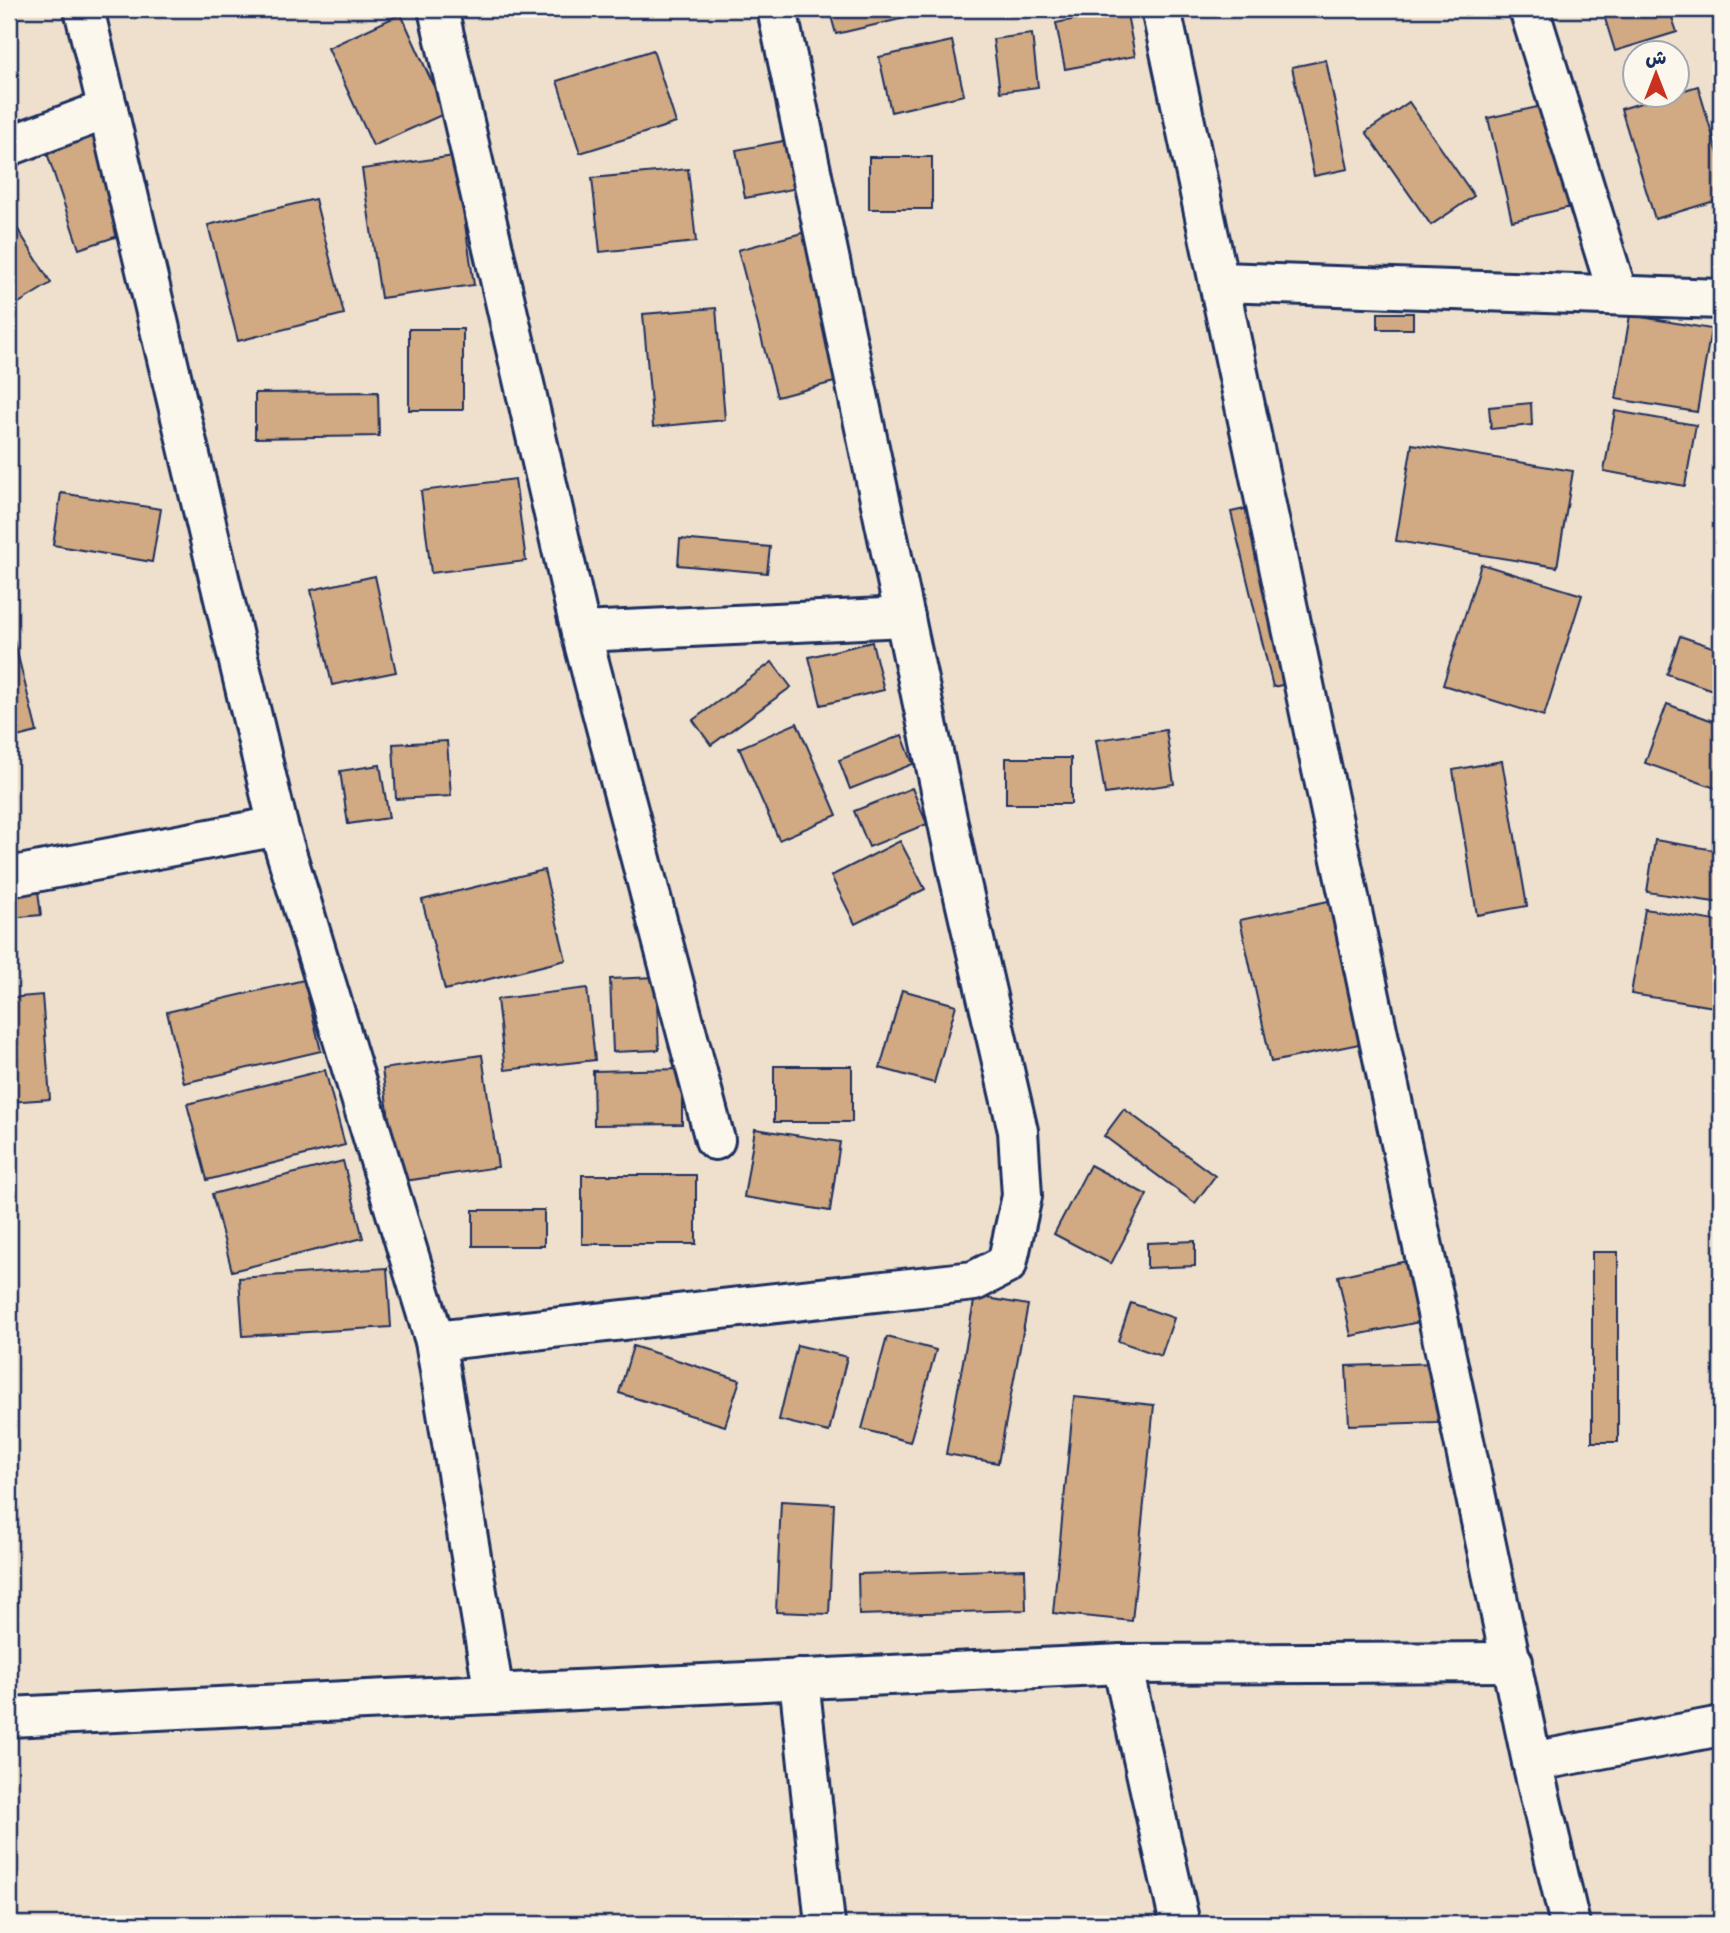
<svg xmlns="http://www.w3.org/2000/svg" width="1730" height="1933" font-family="Mynerve,'Playpen Sans Arabic',sans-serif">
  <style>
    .building { fill: #d1a982; stroke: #1b2f5e; stroke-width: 2 }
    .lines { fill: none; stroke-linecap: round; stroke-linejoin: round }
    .street-casing { stroke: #1b2f5e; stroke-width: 44 }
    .street { stroke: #fbf7ec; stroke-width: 38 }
  </style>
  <rect width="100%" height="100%" fill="#eee0cc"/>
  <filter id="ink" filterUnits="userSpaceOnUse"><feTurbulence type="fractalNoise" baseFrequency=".0143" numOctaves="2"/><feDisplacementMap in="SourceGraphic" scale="14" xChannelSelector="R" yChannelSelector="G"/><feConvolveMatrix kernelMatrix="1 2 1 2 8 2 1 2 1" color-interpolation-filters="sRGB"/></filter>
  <g filter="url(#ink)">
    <g class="building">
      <path d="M829,9H903L905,18L836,34Z"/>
      <path d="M1126,9L1135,56L1065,69L1056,23Z"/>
      <path d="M1602,9H1669L1677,32L1615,51Z"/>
      <path d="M401,14L446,113L373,146L328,48Z"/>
      <path d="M1032,34L1038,87L1000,92L993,39Z"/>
      <path d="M952,41L964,95L891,112L879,57Z"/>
      <path d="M653,50L676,123L580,153L557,81Z"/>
      <path d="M1326,60L1348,169L1314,176L1292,67Z"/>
      <path d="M1698,86L1721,164V199L1655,219L1621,109Z"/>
      <path d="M90,102L133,231L79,249L36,120Z"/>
      <path d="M1409,102L1474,196L1431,225L1366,132Z"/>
      <path d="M1551,104L1575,206L1512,221L1488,118Z"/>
      <path d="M789,140L798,188L745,198L736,150Z"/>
      <path d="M455,156L474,285L381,298L362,169Z"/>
      <rect x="869" y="157" width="63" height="52"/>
      <path d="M688,169L696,242L600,252L592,178Z"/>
      <path d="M315,199L344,314L238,341L208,225Z"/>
      <path d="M9,215L51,283L9,309Z"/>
      <path d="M806,232L846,379L777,397L738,250Z"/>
      <path d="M716,308L725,420L653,427L643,314Z"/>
      <rect x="1378" y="313" width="35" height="16"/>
      <path d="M1630,315L1711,329L1697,412L1616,399Z"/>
      <rect x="409" y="329" width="54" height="81"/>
      <path d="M378,392L379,436L255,438V393Z"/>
      <path d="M1531,403L1532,425L1491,429L1489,407Z"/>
      <path d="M1615,411L1696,425L1685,486L1604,471Z"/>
      <path d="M1412,444L1573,471L1557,567L1396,541Z"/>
      <path d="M515,479L526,561L431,573L421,491Z"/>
      <path d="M61,493L161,509L152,562L53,545Z"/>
      <path d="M1258,506L1300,681L1273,687L1231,512Z"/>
      <path d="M680,539L770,547L767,573L678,565Z"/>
      <path d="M1481,564L1582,595L1544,716L1443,685Z"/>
      <path d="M375,576L396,672L332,685L311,590Z"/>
      <path d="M9,620L37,732L9,739Z"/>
      <path d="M1680,636L1721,650V693L1667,674Z"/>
      <path d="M872,642L884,690L821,705L809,657Z"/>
      <path d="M772,662L791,687L711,745L693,720Z"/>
      <path d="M1667,704L1721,724V780L1718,789L1645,763Z"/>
      <path d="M797,723L837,815L779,840L739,748Z"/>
      <path d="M1166,730L1174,784L1105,794L1096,740Z"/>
      <path d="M902,735L913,764L850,789L839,760Z"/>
      <path d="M447,741L451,796L396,799L393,744Z"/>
      <rect x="1006" y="758" width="65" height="46"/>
      <path d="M1502,761L1527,906L1477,915L1453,770Z"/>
      <path d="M380,765L389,818L348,824L340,771Z"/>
      <path d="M912,788L927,824L869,847L854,811Z"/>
      <path d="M1655,840L1721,851V903L1647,892Z"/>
      <path d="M900,841L925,889L855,924L831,876Z"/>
      <path d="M544,870L566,960L445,990L422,900Z"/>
      <path d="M38,891L41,915L9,918V895Z"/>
      <path d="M1333,900L1364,1043L1271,1062L1240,920Z"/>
      <path d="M1645,909L1721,922V1008L1631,994Z"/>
      <path d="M656,977L659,1050L613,1052L610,979Z"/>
      <path d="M304,980L321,1051L184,1083L167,1012Z"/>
      <path d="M587,988L595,1060L505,1070L497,999Z"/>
      <path d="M902,990L956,1005L934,1083L880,1068Z"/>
      <path d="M42,995L50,1099L9,1102V998Z"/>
      <path d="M482,1055L498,1167L398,1182L382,1069Z"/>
      <rect x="774" y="1066" width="78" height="56"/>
      <path d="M682,1069V1124L594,1125L593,1071Z"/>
      <path d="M325,1070L345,1145L207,1180L187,1104Z"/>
      <path d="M1124,1109L1215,1176L1195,1203L1104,1136Z"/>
      <path d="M755,1129L840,1142L830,1211L744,1197Z"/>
      <path d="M343,1161L363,1238L232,1271L212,1194Z"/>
      <path d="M1090,1165L1147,1195L1111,1264L1054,1234Z"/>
      <rect x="582" y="1175" width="114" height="69"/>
      <rect x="473" y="1210" width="71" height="36"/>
      <path d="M1195,1241V1266L1147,1268V1243Z"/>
      <rect x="1592" y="1252" width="26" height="190"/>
      <path d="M1416,1259L1429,1320L1351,1336L1338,1276Z"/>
      <path d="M387,1268L391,1327L243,1336L239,1278Z"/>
      <path d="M975,1296L1028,1305L998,1463L946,1454Z"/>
      <path d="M1131,1303L1174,1318L1161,1356L1118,1341Z"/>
      <path d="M887,1337L936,1350L910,1442L862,1429Z"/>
      <path d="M797,1345L847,1357L829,1432L779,1420Z"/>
      <path d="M633,1346L740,1380L725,1426L619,1393Z"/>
      <path d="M1436,1363L1438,1422L1349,1425L1346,1366Z"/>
      <path d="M1074,1397L1154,1405L1132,1621L1053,1613Z"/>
      <path d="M781,1501L834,1504L829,1614L776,1612Z"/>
      <path d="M1025,1569L1026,1610L859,1615L858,1574Z"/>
    </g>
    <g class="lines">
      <g class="street-casing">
        <g id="street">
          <path d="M84,9L278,826L435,1341L494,1694"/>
          <path d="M438,9L581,632L715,1140"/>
          <path d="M1161,9L1532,1762L1570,1924"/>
          <path d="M1529,9L1618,295"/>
          <path d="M9,146L108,109"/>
          <path d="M1220,282L1721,299"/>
          <path d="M581,632L905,617"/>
          <path d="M9,877L278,826"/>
          <path d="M435,1341L974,1281L1007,1264L1022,1196L1018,1131L957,866L777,9"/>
          <path d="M1122,1664L1180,1924"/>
          <path d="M799,1679L825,1924"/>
          <path d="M9,1717L1122,1664L1513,1662"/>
          <path d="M1532,1762L1721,1726"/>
        </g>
      </g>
      <use href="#street" class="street"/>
    </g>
  </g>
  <rect width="1730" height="1933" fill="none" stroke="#fbf7ec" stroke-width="35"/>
  <rect x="18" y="18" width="1695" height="1898" fill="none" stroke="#1b2f5e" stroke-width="2.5" filter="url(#ink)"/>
  <g transform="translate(1656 74)"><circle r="33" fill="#fbf7ec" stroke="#a1a7b3" stroke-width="2"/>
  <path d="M0-5L12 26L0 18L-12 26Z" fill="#c8321e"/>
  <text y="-10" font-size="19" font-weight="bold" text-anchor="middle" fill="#1b2f5e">ش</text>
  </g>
</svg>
